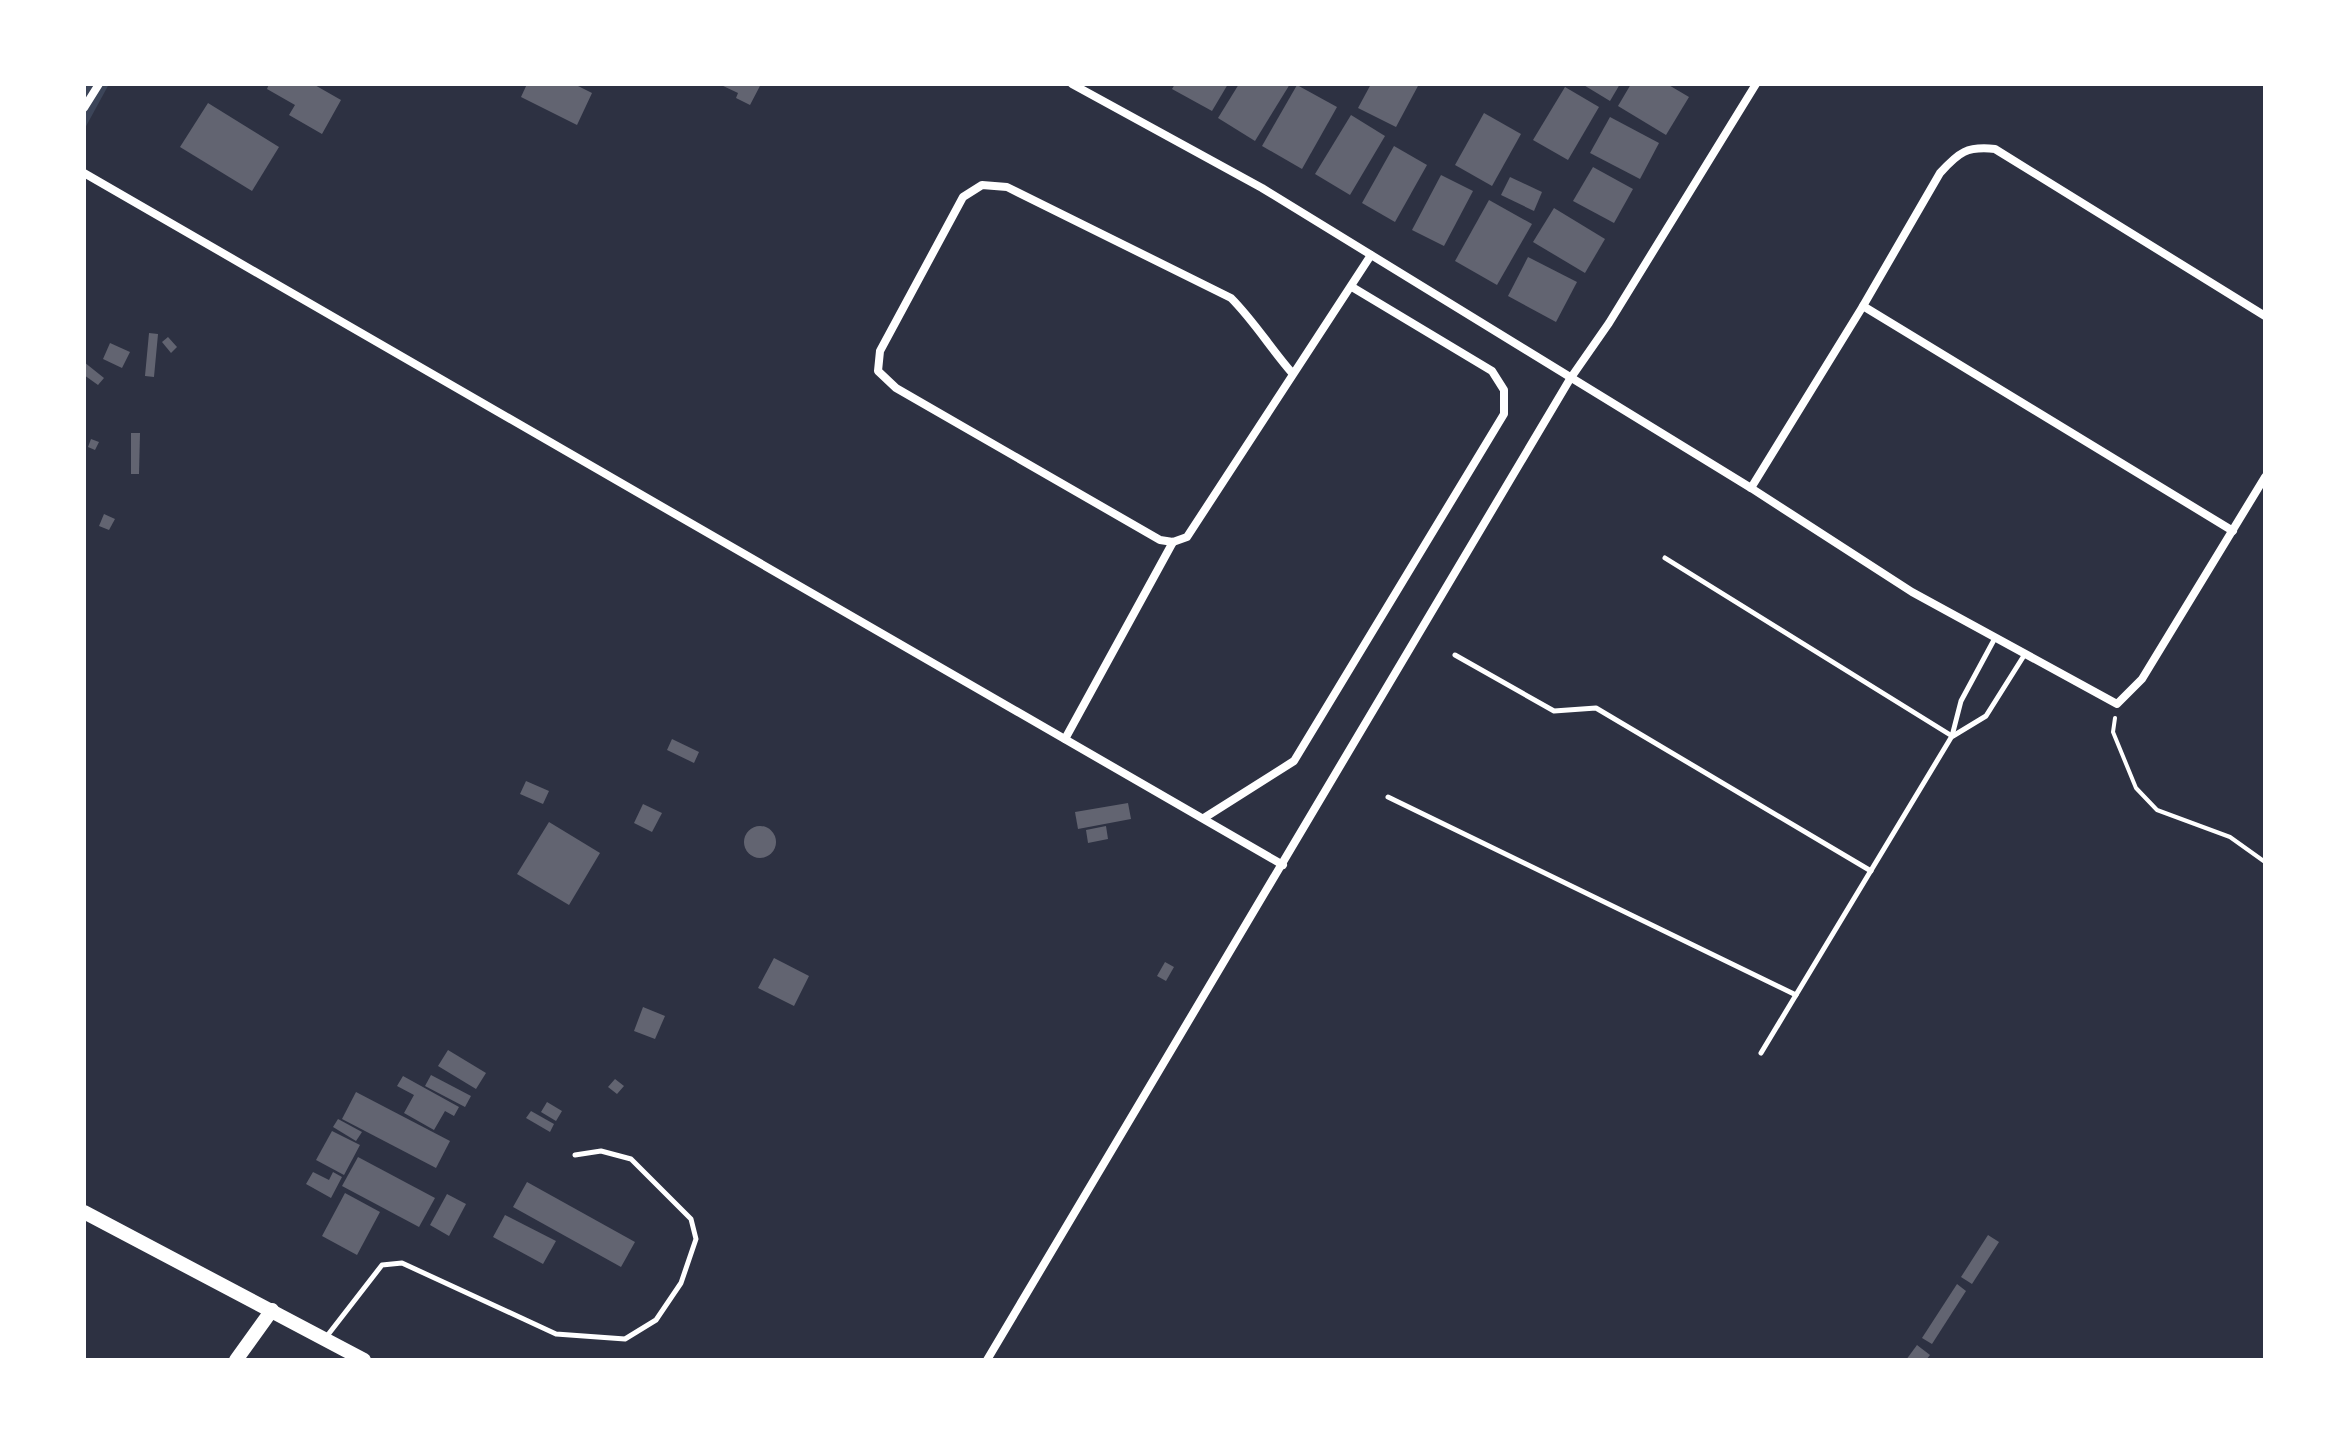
<svg xmlns="http://www.w3.org/2000/svg" width="2349" height="1444" font-family="Roboto,sans-serif">
  <style>
    .green { fill: #3c4559 }
    .building { fill: #626471 }
    .lines { fill: none; stroke-linecap: round; stroke-linejoin: round }
    .path { stroke: #fff; stroke-width: 4 }
    .service { stroke: #fff; stroke-width: 5 }
    .minor { stroke: #fff; stroke-width: 8 }
    .tertiary { stroke: #fff; stroke-width: 14 }
  </style>
  <rect width="100%" height="100%" fill="#2d3142"/>
  <path class="green" d="M84,84H109L84,130Z"/>
  <g class="building">
    <path d="M269,84H313L341,100L322,134L289,115L295,105L267,89Z"/>
    <path d="M527,84H574L592,93L577,125L521,97Z"/>
    <path d="M719,84H761L750,105L736,98L738,93Z"/>
    <path d="M1175,84H1228L1212,111L1172,89Z"/>
    <path d="M1239,84H1290L1255,141L1218,118Z"/>
    <path d="M1371,84H1419L1396,127L1358,108Z"/>
    <path d="M1582,84H1620L1610,101Z"/>
    <path d="M1631,84H1667L1689,97L1666,135L1618,106Z"/>
    <path d="M1297,85L1337,107L1302,169L1262,146Z"/>
    <path d="M1565,87L1599,107L1568,160L1533,140Z"/>
    <path d="M208,103L279,147L252,191L180,147Z"/>
    <path d="M1484,113L1521,134L1492,186L1455,165Z"/>
    <path d="M1351,115L1385,136L1350,195L1315,174Z"/>
    <path d="M1610,117L1659,143L1640,179L1590,153Z"/>
    <path d="M1394,146L1427,165L1395,222L1362,203Z"/>
    <path d="M1593,167L1633,189L1614,223L1573,201Z"/>
    <path d="M1441,175L1473,191L1444,246L1412,230Z"/>
    <path d="M1510,177L1542,192L1534,211L1501,195Z"/>
    <path d="M1489,200L1532,224L1497,285L1455,261Z"/>
    <path d="M1554,208L1605,239L1585,273L1533,242Z"/>
    <path d="M1528,257L1577,282L1556,322L1508,296Z"/>
    <path d="M149,333L158,334L154,377L145,376Z"/>
    <path d="M168,337L177,347L171,353L162,342Z"/>
    <path d="M110,343L130,352L122,368L103,359Z"/>
    <path d="M84,362L104,378L98,385L84,375Z"/>
    <path d="M131,433H140L139,474H131Z"/>
    <path d="M91,439L99,442L95,450L88,447Z"/>
    <path d="M104,514L115,519L109,530L99,526Z"/>
    <path d="M672,739L699,752L694,763L667,750Z"/>
    <path d="M526,781L549,791L543,804L520,794Z"/>
    <path d="M1128,803L1131,819L1078,829L1075,812Z"/>
    <path d="M643,804L662,813L652,832L634,823Z"/>
    <path d="M549,822L600,853L569,905L517,874Z"/>
    <path d="M1106,826L1108,839L1088,843L1086,830Z"/>
    <circle cx="760" cy="842" r="16"/>
    <path d="M774,958L809,976L794,1006L758,988Z"/>
    <path d="M1165,962L1174,967L1166,981L1157,976Z"/>
    <path d="M643,1007L665,1016L655,1039L634,1031Z"/>
    <path d="M448,1050L486,1073L476,1089L438,1066Z"/>
    <path d="M431,1075L471,1096L465,1107L425,1086Z"/>
    <path d="M403,1076L459,1107L454,1116L445,1111L434,1130L404,1113L414,1095L397,1086Z"/>
    <path d="M615,1079L624,1086L617,1094L608,1087Z"/>
    <path d="M356,1092L450,1141L436,1168L342,1119Z"/>
    <path d="M547,1102L562,1111L556,1121L541,1112Z"/>
    <path d="M531,1111L554,1124L550,1132L526,1118Z"/>
    <path d="M338,1119L362,1132L356,1141L333,1127Z"/>
    <path d="M332,1131L360,1145L344,1175L316,1160Z"/>
    <path d="M358,1157L435,1198L419,1227L342,1186Z"/>
    <path d="M313,1172L329,1180L333,1172L342,1177L331,1198L306,1184Z"/>
    <path d="M527,1182L635,1242L621,1267L513,1207Z"/>
    <path d="M345,1193L380,1212L357,1255L322,1236Z"/>
    <path d="M447,1194L466,1204L449,1236L430,1225Z"/>
    <path d="M505,1215L556,1241L543,1264L493,1237Z"/>
    <path d="M1988,1235L1999,1242L1972,1284L1961,1277Z"/>
    <path d="M1957,1284L1966,1291L1932,1344L1922,1338Z"/>
    <path d="M1917,1345L1930,1355L1926,1360H1906Z"/>
  </g>
  <g class="lines">
    <path class="path" d="M2115,718L2113,732L2136,788L2157,810L2230,837L2265,862"/>
    <g class="service">
      <path d="M1665,558L1952,736"/>
      <path d="M1455,655L1554,711L1596,708L1871,871"/>
      <path d="M1953,736L1986,716L2025,654"/>
      <path d="M1388,797L1796,995"/>
      <path d="M1761,1053L1952,736L1961,701L1995,638"/>
      <path d="M327,1336L382,1265L402,1263L556,1334L625,1339L656,1320L681,1283L696,1239L691,1219L631,1159L601,1151L575,1155"/>
    </g>
    <g class="minor">
      <path d="M1072,84L1262,188L1751,488L1912,592L2117,704L2142,679L2265,477"/>
      <path d="M84,108L99,84"/>
      <path d="M84,173L1283,865"/>
      <path d="M1863,306L2233,531"/>
      <path d="M1293,374C1271,349 1254,321 1231,298L1007,187L982,185L963,197L880,351L878,371L896,388L1160,540L1173,542L1187,537L1371,255"/>
      <path d="M1751,488L1863,306L1940,173C1959,152 1967,146 1995,149L2265,316"/>
      <path d="M1065,739L1173,542"/>
      <path d="M1204,818L1294,761L1504,414V390L1492,371L1352,287"/>
      <path d="M987,1360L1570,379L1609,323L1756,84"/>
    </g>
    <g class="tertiary">
      <path d="M84,1212L364,1360"/>
      <path d="M236,1360L272,1310"/>
    </g>
  </g>
  <rect width="2349" height="1444" fill="none" stroke="#ffffff" stroke-width="172"/>
</svg>
